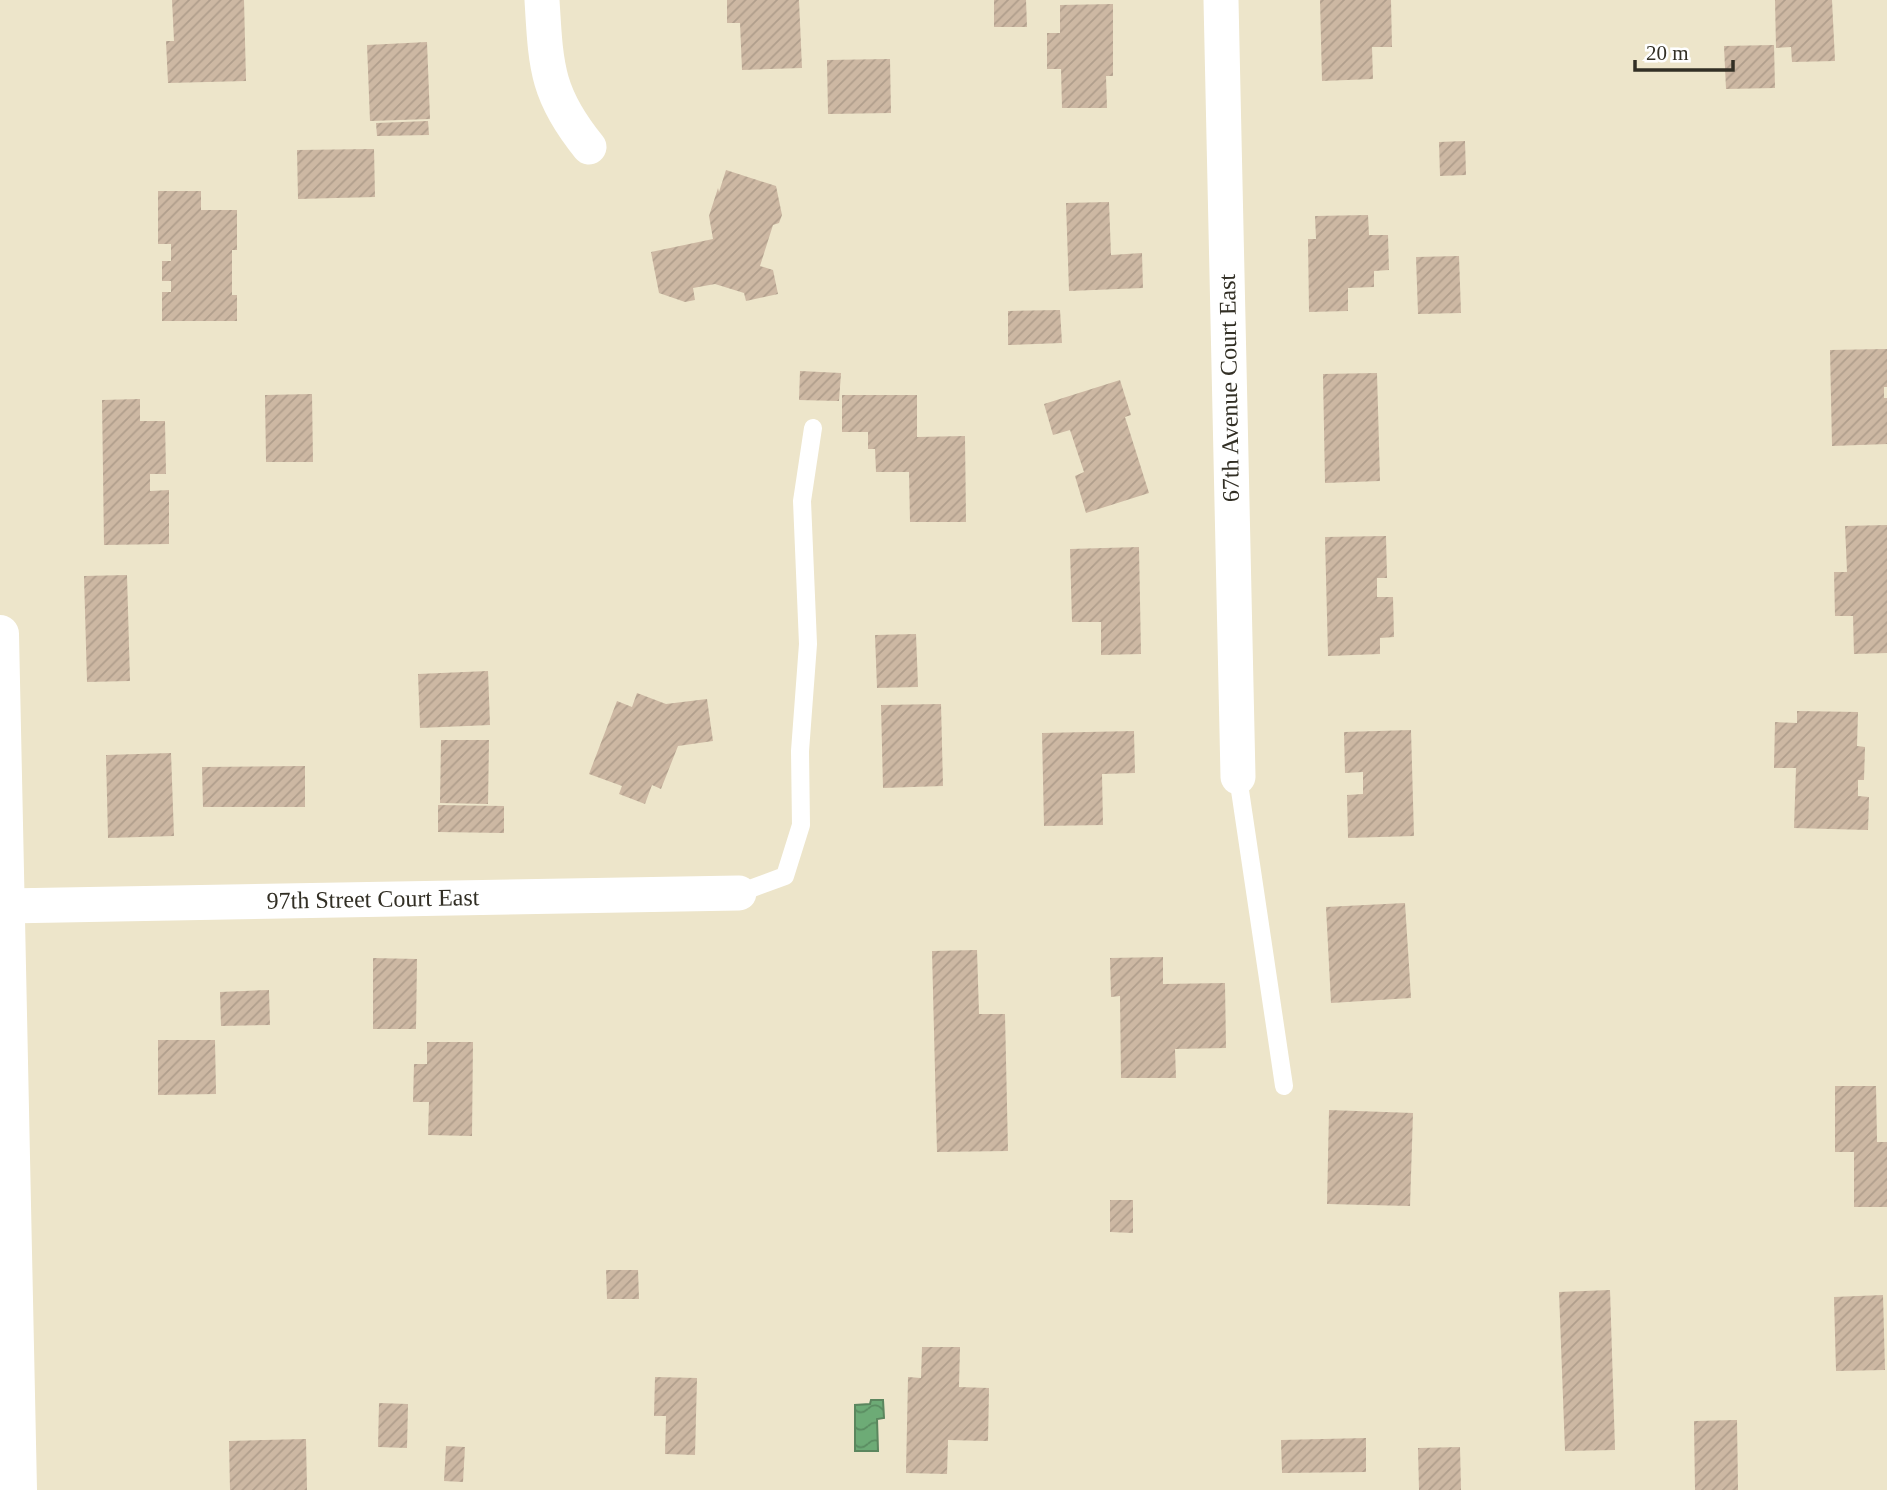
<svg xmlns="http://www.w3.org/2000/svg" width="1887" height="1490" font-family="'Times New Roman',serif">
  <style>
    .water { fill: url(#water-waves); stroke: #5b865e; stroke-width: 2 }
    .building { fill: url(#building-hatch) }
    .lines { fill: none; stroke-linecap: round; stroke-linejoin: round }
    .service { stroke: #fff; stroke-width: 18 }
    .minor { stroke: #fff; stroke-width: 35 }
    .tertiary { stroke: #fff; stroke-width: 38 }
    .labels { text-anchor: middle; stroke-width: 5; stroke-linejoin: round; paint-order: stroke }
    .street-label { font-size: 24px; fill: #322f25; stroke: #fff }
  </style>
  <defs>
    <pattern id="water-waves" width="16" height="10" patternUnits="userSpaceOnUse" patternTransform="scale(1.75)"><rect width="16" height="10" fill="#6dab76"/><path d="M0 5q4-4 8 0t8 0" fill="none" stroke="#5a8c61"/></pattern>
    <pattern id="building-hatch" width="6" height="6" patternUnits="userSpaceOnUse" patternTransform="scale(1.75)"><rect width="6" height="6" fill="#cdb8a3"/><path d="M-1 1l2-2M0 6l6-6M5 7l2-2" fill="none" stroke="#b09e8c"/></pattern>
  </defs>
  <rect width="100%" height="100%" fill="#ede5ca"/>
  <path class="water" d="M871,1400H883L884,1418L877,1419L878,1451H855V1405L870,1404Z"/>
  <g class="building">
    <path d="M172,0H244L246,81L168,83L166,41H174Z"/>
    <path d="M727,0H799L802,68L742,70L740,23H727Z"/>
    <path d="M994,0H1026L1027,27H994Z"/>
    <path d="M1320,0H1391L1392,47H1372L1373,79L1322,81Z"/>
    <path d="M1775,0H1832L1835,61L1792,62L1791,47L1776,48Z"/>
    <path d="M1113,4V76H1106L1107,108H1062L1061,69H1047V33H1060V5Z"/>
    <path d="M427,42L430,119L370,121L367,45Z"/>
    <path d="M1774,45L1775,88L1726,89L1724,46Z"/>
    <path d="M890,59L891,113L828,114L827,60Z"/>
    <path d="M428,121L429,135L377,136L376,123Z"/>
    <path d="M1465,141L1466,175L1440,176L1439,142Z"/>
    <path d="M374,149L375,197L298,199L297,150Z"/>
    <path d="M726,170L776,186L782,215L779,223L773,225L760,266L773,270L778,294L746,301L744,293L715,284L693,288L695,300L685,302L659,293L651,252L713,239L709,216L718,188L719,192Z"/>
    <path d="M158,191H201V210H237V250H232V295H237V321H162V292H171V281H162V261H171V244H158Z"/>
    <path d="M1109,202L1111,255L1142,253L1143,288L1069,291L1066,203Z"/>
    <path d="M1368,215L1369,235H1388L1389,270L1374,271V287L1348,288V311L1309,312L1308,239H1316L1315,216Z"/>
    <path d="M1459,256L1461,313L1418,314L1416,257Z"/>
    <path d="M1060,310L1062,343L1008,345V311Z"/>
    <path d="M1887,349V387H1884V398H1887V444L1832,446L1830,350Z"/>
    <path d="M800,371L841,373L839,401L799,400Z"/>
    <path d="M1377,373L1380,481L1325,483L1323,374Z"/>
    <path d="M1120,380L1131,415L1125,417L1149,493L1086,513L1075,476L1084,472L1070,430L1053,435L1044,404Z"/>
    <path d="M312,394L313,462H266L265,395Z"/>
    <path d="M842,395H917V437L965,436L966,522H910L909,472H876L875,449H868V432H842Z"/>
    <path d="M140,399V421H165L166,474H150V491L169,490V544L104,545L102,400Z"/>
    <path d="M1887,525V653L1854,654L1853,616H1835L1834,572H1847L1845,526Z"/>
    <path d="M1386,536L1387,578H1377V597H1393L1394,637L1380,638V654L1328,656L1325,537Z"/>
    <path d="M1139,547L1141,654L1101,655V622H1072L1070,549Z"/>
    <path d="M127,575L130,681L87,682L84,576Z"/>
    <path d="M916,634L918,687L877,688L875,635Z"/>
    <path d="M488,671L490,725L420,728L418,674Z"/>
    <path d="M637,693L666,704L707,699L713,741L678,746L661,789L652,785L645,804L619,794L622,786L589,774L617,701L632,707Z"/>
    <path d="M941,704L943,786L883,788L881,705Z"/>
    <path d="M1797,711L1858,712L1857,746L1865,747L1864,780H1858V796L1869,797L1868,830L1794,828L1796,768H1774L1775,722L1797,723Z"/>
    <path d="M1411,730L1414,836L1348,838L1347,795L1363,794V772L1345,773L1344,732Z"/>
    <path d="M1134,731L1135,773L1102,774L1103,825L1044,826L1042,733Z"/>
    <path d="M441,740H489L488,804L440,803Z"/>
    <path d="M171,753L174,836L108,838L106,755Z"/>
    <path d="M305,766V807H203L202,767Z"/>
    <path d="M438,805L504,806V833L438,832Z"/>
    <path d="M1405,903L1411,998L1331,1003L1326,907Z"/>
    <path d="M977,950L979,1014H1005L1008,1151L937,1152L932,951Z"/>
    <path d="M1163,957V984L1225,983L1226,1048L1175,1049L1176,1078H1121L1120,996L1111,997L1110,958Z"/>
    <path d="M373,958L417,959L416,1029H373Z"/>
    <path d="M269,990L270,1025L221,1026L220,992Z"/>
    <path d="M158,1040H215L216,1094L158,1095Z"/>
    <path d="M427,1042H473L472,1136L428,1135L429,1102H413L414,1064H427Z"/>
    <path d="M1835,1086H1876L1877,1142H1887V1207H1854V1152H1835Z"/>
    <path d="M1329,1110L1413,1113L1410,1206L1327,1204Z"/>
    <path d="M1110,1200H1133V1233L1110,1232Z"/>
    <path d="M606,1270H638L639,1299H607Z"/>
    <path d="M1610,1290L1615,1450L1565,1451L1559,1292Z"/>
    <path d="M1883,1295L1885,1370L1836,1371L1834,1297Z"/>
    <path d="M922,1347H960L959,1387L989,1388L988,1441L948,1440L947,1474L906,1473L908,1377L921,1378Z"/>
    <path d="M655,1377L697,1378L695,1455L665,1454L666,1416H654Z"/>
    <path d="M379,1403L408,1404L407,1448L378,1447Z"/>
    <path d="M1737,1420L1738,1490H1695L1694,1421Z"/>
    <path d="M1366,1438V1472L1282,1473L1281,1440Z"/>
    <path d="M306,1439L307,1490H230L229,1441Z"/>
    <path d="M446,1446L465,1447L463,1482L444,1481Z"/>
    <path d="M1460,1447L1461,1490H1419L1418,1448Z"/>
  </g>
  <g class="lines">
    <g class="service">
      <path d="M1238,777L1284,1086"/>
      <path d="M739,893L785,876L801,825L800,751L808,644L802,501L813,428"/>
    </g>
    <g class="minor">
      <path d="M542,0C546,66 546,94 589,147"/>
      <path d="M1221,0L1238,777"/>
      <path d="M6,906L739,893"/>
    </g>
    <path class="tertiary" d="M0,634L18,1490"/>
  </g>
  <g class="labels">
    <g class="street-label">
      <text transform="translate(1229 388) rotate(-91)" y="8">67th Avenue Court East</text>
      <text transform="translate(373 899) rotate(-1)" y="8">97th Street Court East</text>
    </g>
  </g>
  <path d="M1635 60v10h98v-10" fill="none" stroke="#322f25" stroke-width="3.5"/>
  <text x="1646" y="60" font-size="21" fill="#322f25" stroke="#ffffff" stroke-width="5" paint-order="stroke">20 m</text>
</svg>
